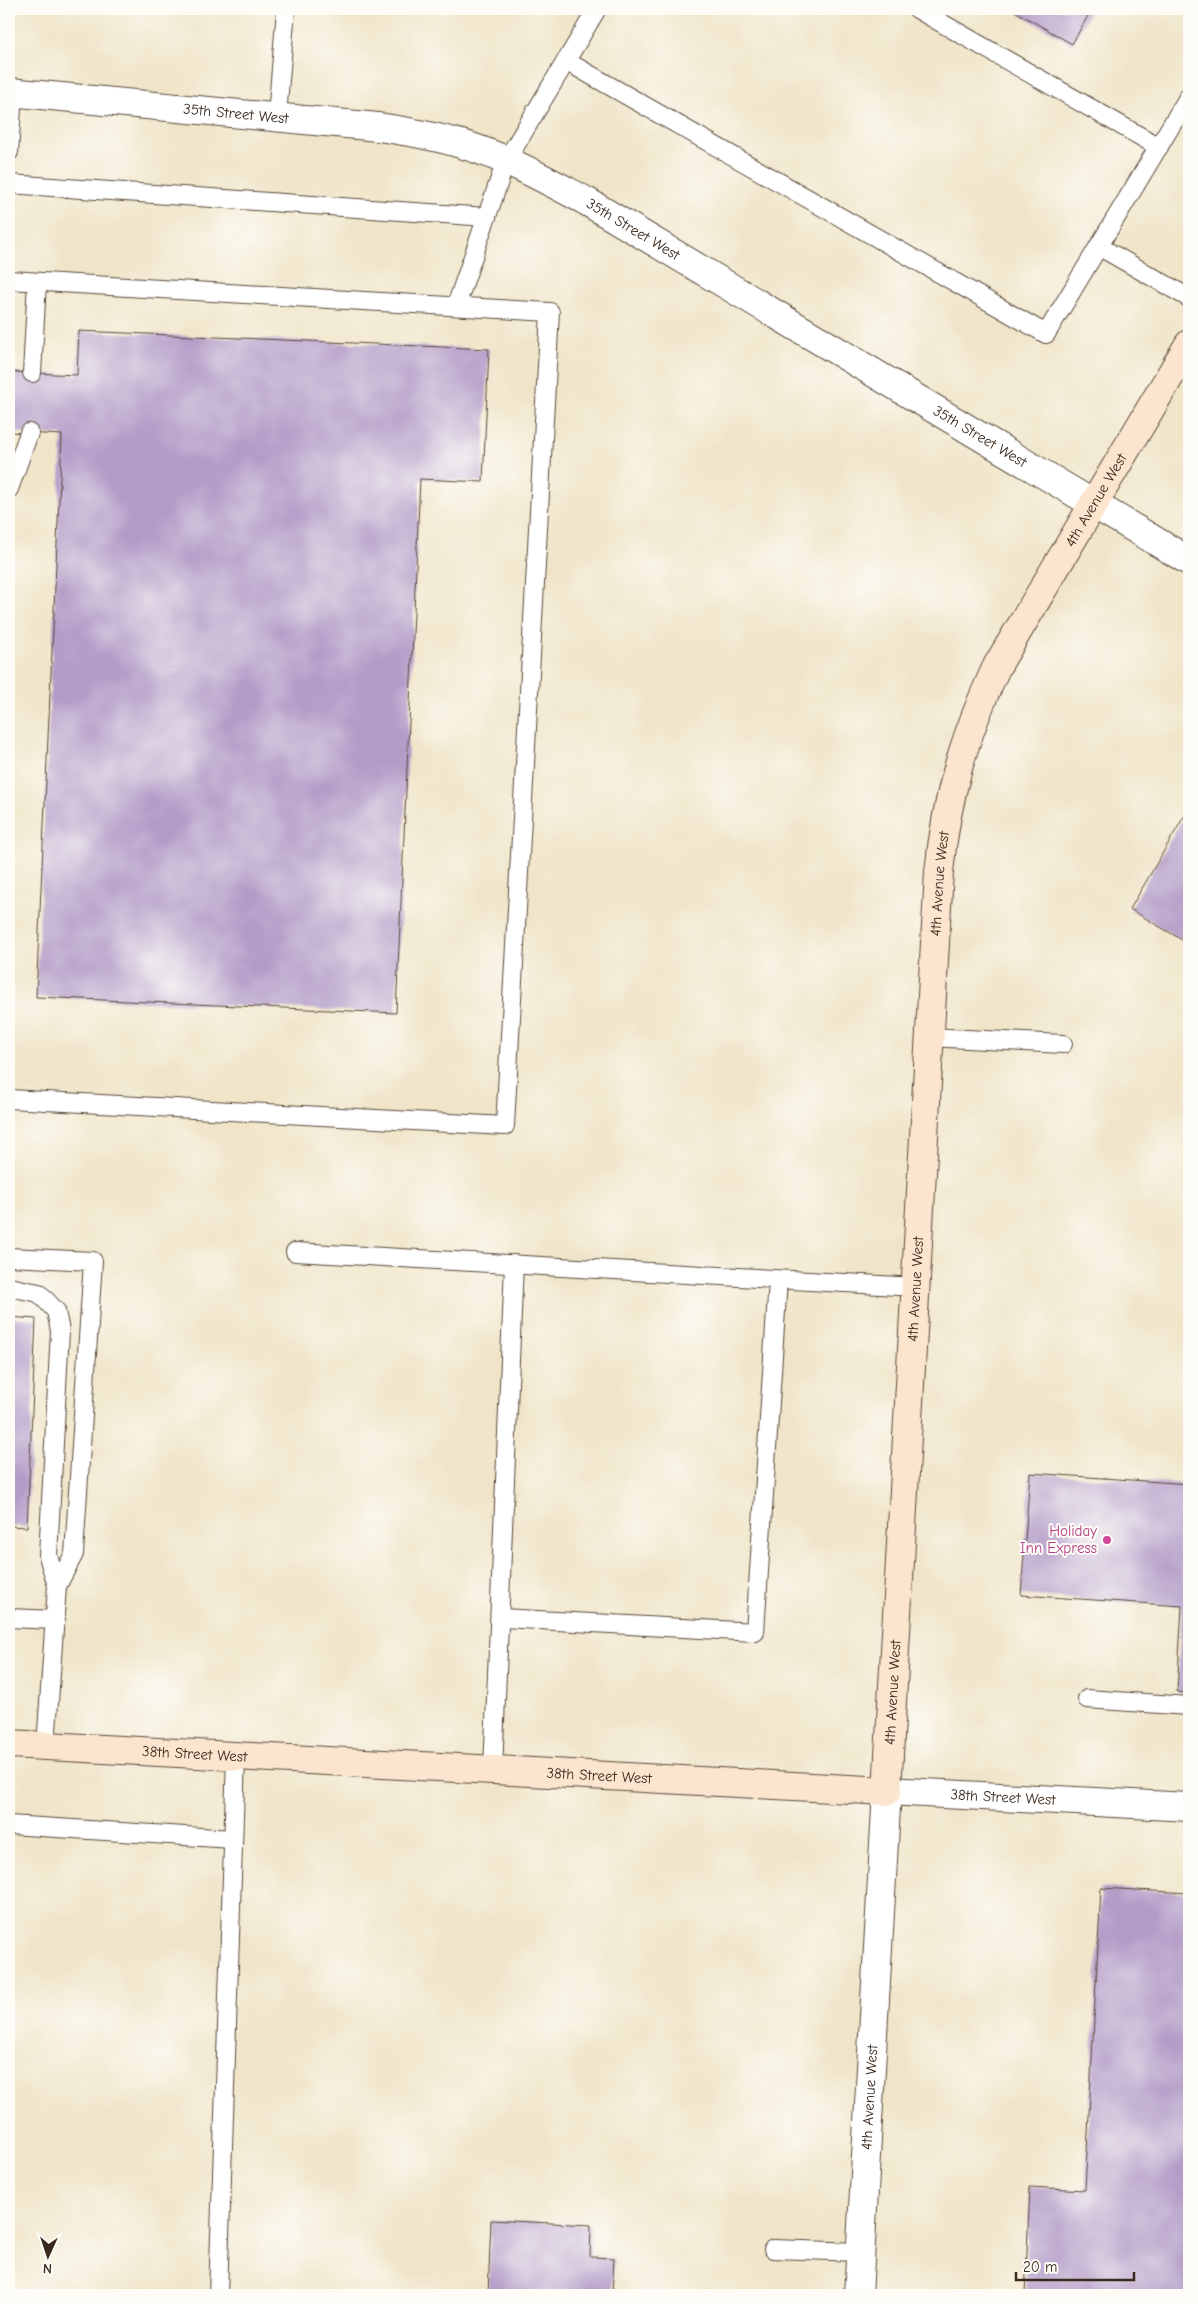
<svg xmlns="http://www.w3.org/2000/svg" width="1198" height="2304" font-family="'Comic Neue',sans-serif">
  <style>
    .building { fill: #b39cc8 }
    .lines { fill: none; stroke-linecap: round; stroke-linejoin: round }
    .lane-casing { stroke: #564638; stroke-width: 20 }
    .street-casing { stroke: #564638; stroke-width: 30 }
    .secondary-casing { stroke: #564638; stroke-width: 30 }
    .lane { stroke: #fff; stroke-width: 18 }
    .street { stroke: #fff; stroke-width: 28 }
    .secondary { stroke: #fce5cf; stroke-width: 28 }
    .hotel-dot { fill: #d1479c; stroke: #fdfcf7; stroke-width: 2 }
    .labels { text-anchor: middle; stroke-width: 4; stroke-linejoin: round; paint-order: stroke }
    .street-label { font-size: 15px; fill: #3b2a1e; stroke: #fdfcf7 }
    .hotel-label { font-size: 15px; fill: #b23c85; stroke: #fdfcf7; text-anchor: end }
  </style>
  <rect width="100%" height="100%" fill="#fdfcf7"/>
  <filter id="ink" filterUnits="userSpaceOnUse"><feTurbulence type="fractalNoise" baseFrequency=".02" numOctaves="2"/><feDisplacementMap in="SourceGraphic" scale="10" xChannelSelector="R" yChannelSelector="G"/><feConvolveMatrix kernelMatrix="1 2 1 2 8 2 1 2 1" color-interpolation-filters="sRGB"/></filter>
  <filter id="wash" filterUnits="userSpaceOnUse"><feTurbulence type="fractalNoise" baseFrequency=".0096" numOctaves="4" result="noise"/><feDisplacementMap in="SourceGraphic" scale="20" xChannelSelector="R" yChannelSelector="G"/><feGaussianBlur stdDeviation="1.12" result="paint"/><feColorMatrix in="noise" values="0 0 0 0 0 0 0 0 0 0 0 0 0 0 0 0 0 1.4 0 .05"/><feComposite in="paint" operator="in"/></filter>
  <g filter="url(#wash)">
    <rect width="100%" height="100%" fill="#f0e5c9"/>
    <g id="blocks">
      <g class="building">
        <path d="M1011,9H1092L1072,44Z"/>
        <path d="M79,331L489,349L483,482L420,479L396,1013L36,997L62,435L9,432V372L77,375Z"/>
        <path d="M1189,808V944L1130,909Z"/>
        <path d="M9,1317L36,1319L27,1527L9,1526Z"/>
        <path d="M1030,1473L1189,1484V1693L1177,1692L1182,1606L1021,1595Z"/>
        <path d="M1101,1888L1189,1893V2295H1025L1030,2187L1085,2190Z"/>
        <path d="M491,2220L591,2225L590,2257L614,2258L612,2295H488Z"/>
      </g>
    </g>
  </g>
  <g filter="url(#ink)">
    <use href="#blocks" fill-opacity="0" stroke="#564638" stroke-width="1"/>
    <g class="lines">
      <g class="lane-casing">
        <g id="lane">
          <path d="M917,9L1159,147"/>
          <path d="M566,61L597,9"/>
          <path d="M277,116L286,9"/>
          <path d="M9,152L13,93"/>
          <path d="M9,184L487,217"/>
          <path d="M1100,247L1189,298"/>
          <path d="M9,280L550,312L505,1126L9,1099"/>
          <path d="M456,306L506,161L566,61L1046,334L1189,96"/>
          <path d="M32,373L37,282"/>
          <path d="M9,489L29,433"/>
          <path d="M929,1037L1063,1044"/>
          <path d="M295,1252L916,1287"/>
          <path d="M9,1257L93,1261L74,1554L57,1586"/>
          <path d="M9,1287L39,1293L56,1311L60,1331L48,1556L57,1586L46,1746"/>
          <path d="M9,1618L56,1620"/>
          <path d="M500,1618L755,1632L778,1280"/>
          <path d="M1087,1699L1189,1706"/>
          <path d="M493,1770L514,1264"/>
          <path d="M9,1825L233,1839"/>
          <path d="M773,2249L860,2252"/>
          <path d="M218,2295L236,1757"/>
        </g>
      </g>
      <g class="street-casing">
        <g id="street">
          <path id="s1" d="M9,92L378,127C406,131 434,136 461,144C504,156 546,180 586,201L1189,561"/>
          <path id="s2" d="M858,2295L887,1791L1189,1807"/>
        </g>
      </g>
      <g class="secondary-casing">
        <g id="secondary">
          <path id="s3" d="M9,1744L887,1791L939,872C947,793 964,737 997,666L1189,344"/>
        </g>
      </g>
      <use href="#lane" class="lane"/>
      <use href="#street" class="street"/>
      <use href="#secondary" class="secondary"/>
    </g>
  </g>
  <circle class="hotel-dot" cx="1107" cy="1540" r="5"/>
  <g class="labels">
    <g class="street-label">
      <text dy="5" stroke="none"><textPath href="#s1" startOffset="228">35th Street West</textPath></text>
      <text dy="5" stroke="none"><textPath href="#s1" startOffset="648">35th Street West</textPath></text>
      <text dy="5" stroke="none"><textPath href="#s1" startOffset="1052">35th Street West</textPath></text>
      <text dy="5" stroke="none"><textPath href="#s3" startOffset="2208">4th Avenue West</textPath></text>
      <text dy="5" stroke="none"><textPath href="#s3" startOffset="1788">4th Avenue West</textPath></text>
      <text dy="5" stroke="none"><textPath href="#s3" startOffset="1382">4th Avenue West</textPath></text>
      <text dy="5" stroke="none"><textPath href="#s3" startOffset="978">4th Avenue West</textPath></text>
      <text dy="5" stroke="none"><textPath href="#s3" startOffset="186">38th Street West</textPath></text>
      <text dy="5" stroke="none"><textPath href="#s3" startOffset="591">38th Street West</textPath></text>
      <text dy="5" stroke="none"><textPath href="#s2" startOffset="621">38th Street West</textPath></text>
      <text dy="5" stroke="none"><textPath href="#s2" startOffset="198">4th Avenue West</textPath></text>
    </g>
    <g class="hotel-label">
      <text x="1097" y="1536">Holiday<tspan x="1097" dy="17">Inn Express</tspan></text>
    </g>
  </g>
  <rect width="1198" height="2304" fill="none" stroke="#fdfcf7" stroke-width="30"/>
  <g transform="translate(48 2256) rotate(183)" stroke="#fdfcf7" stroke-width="4" paint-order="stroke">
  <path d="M0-4L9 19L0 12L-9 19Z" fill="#3b2a1e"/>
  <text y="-8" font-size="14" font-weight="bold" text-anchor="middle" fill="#3b2a1e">N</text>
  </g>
  <path d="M1016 2272v8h118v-8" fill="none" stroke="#3b2a1e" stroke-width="2.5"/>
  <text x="1023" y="2272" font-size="15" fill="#3b2a1e" stroke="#fdfcf7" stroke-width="4" paint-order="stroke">20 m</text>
</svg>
